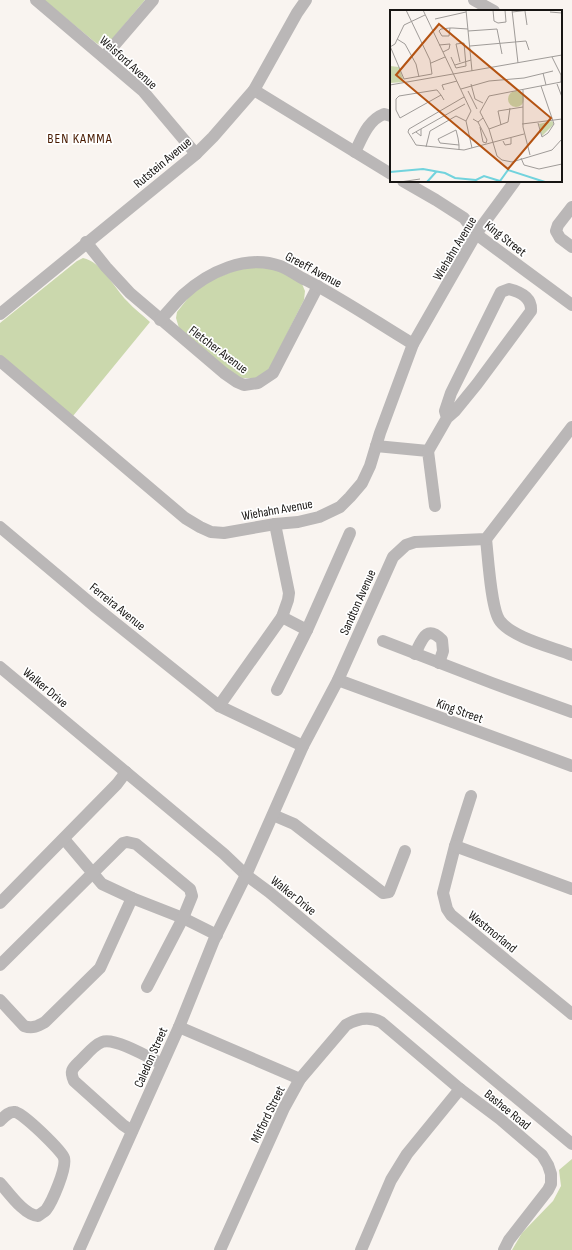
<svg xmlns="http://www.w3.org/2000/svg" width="572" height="1250" font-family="'Sofia Sans Condensed',sans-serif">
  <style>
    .green { fill: #cbd8ad }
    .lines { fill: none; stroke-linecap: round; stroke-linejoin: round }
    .minor { stroke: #bab7b7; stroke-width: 12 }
    .labels { text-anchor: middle; stroke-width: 3.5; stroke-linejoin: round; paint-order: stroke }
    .street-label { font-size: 13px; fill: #171513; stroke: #fff }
    .neighbourhood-label { font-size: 14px; letter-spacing: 1px; fill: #481a00; stroke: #fff }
    .inset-river { fill: none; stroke: #72d3dd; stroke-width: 2 }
    .inset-road { fill: none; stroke: #9f9b98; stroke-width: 1 }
    .view { fill: #b45312; fill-opacity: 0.15; stroke: #b45312; stroke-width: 2 }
    .inset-edge { fill: none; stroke: #171513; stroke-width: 2 }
  </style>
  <rect width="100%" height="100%" fill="#f9f4f0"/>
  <g class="green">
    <path d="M44,0H145L108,44L100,45L96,43Z"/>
    <path d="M83,258C102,262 114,288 127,301C134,309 143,315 150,322L73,416L0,357V323L77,261Z"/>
    <path d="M244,267L277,269L302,284L305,291L304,300L269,370L257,378H240L233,374L179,328L176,318L177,312L192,293L206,282Z"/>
    <path d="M572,1159V1250H512L522,1233L553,1201L561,1186L559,1170Z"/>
  </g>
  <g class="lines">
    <g class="minor">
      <path d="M36,0L143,91L196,154"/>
      <path d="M474,0L494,11"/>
      <path d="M104,57L153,0"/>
      <path d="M254,90L391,174"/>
      <path d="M355,152C362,138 368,120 384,114L391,116"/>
      <path d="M403,181L436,200L464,218L476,234L572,305"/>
      <path d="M572,207L558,225L556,231L560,238L572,247"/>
      <path d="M86,242L106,267L130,293L224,373L237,382L244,385L258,383L273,373L318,286"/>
      <path d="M0,314L196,154L213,137L254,90L297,13L306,0"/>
      <path d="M160,320C168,312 175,303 183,295C208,272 246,254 280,266C289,269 297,276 306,280C343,299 378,323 413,344"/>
      <path d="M0,361L185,518L200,527L211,532L224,533L275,524L298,522L319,517L340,507L350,497L362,483L370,466L380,433L413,344L476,234L515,181"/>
      <path d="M376,446L428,451L435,506"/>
      <path d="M428,451L447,418L455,411L477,384L531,311C532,298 521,292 509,289L501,292L499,296L451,393L445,411L447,418"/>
      <path d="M0,527L94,606L219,706L303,746"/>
      <path d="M486,539C488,556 491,610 500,621C513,638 552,647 572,655"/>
      <path d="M282,617L307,630"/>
      <path d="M383,641L492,683L572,712"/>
      <path d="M415,654C422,640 426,624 442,640L443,651L439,663"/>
      <path d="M0,667L224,854L246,875L269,892L572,1144"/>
      <path d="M338,680L572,766"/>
      <path d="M277,690L307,630L350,533"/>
      <path d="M219,706L282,617L288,600L289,593L275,524"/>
      <path d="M471,796L455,846L443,893L447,909L451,915L572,1014"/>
      <path d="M273,815L294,824L383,893L389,892L391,887L405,851"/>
      <path d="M64,839L102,884L132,898L183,918L217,935"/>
      <path d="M455,846L572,889"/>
      <path d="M0,903L117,784L126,772"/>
      <path d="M0,965L123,843L127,842L136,844L190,889L192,896L183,918L147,987"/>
      <path d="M0,1000L24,1026C33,1029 38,1026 45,1022L100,968L132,898"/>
      <path d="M179,1027L300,1079"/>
      <path d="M0,1121C4,1117 9,1111 15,1112C22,1112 62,1151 64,1158C67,1168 52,1202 46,1210C44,1212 40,1214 38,1216C24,1215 9,1193 0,1183"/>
      <path d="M132,1131L123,1125L74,1081C69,1070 73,1068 81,1060C87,1054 94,1045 102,1042C115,1037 150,1058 162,1064"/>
      <path d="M79,1250L179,1027L214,940L246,875L303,746L338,680L393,557L406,545L415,542L486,539L572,427"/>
      <path d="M220,1250L284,1108L300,1079L346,1025C358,1018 369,1016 381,1022L460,1089L500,1119L542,1155L548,1165L551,1174V1184L548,1190L509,1240L504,1250"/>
      <path d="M361,1250L391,1180L407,1154L460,1089"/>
    </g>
  </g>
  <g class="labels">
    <g class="street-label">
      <text transform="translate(129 62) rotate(42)" y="5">Welsford Avenue</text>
      <text transform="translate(162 162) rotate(-40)" y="5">Rutstein Avenue</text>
      <text transform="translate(506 238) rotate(38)" y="5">King Street</text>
      <text transform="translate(454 248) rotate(-59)" y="5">Wiehahn Avenue</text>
      <text transform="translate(314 269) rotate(28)" y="5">Greeff Avenue</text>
      <text transform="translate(219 349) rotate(37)" y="5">Fletcher Avenue</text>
      <text transform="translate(277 509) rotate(-10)" y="5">Wiehahn Avenue</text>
      <text transform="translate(357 602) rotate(-66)" y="5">Sandton Avenue</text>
      <text transform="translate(118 606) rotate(39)" y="5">Ferreira Avenue</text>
      <text transform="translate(46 687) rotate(40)" y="5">Walker Drive</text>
      <text transform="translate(460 710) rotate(20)" y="5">King Street</text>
      <text transform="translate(294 895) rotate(39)" y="5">Walker Drive</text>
      <text transform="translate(493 931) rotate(39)" y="5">Westmorland</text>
      <text transform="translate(150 1057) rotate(-66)" y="5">Caledon Street</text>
      <text transform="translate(508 1109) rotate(39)" y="5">Bashee Road</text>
      <text transform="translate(267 1114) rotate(-64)" y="5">Mitford Street</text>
    </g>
    <g class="neighbourhood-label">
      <text x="80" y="143">BEN KAMMA</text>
    </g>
  </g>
  <g transform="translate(390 10)">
    <rect width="172" height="172" fill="#f9f4f0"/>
    <path d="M0,56L9,57L14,72L0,73ZM118 89a8 8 0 1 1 16 0a8 8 0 1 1-16 0ZM162,111L164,114L152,126L149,114Z" fill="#cbd8ad"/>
    <path class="inset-river" d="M0,162L33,159L55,163L65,168L86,170L94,166L110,171L118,160L155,172M37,172L46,162"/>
    <path class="inset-road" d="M33,0L81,101L76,111L82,138M76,0L82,61M103,0L104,11L108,13L116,12L115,0M122,0L128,53M135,1L137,15M122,2L140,0M160,2L172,3M45,9L76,2M60,18L59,26H52L49,21L51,19L60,18H63L78,19M78,21L107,19L112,44M7,29L15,34L26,54L29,67M49,35L60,34L59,39L53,42M0,36L14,69L42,64L40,50L16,0M80,36L136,31L139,40M0,37L5,34L14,15L35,5M61,47L66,58L76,56L74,33L66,34L70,52M162,47L171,65V72L99,86L90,102L99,119L107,146L112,150L122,152L162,140L172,129M41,53L55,47M65,55L81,50M153,63L156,75M81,74L85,89L93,93M167,74L172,87M0,75L172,45M71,79L99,71L134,68L163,61M54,80L52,75L67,71M133,80V117L140,145M78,81L87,99M51,85L10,108L6,100V89L9,86L46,80H47L51,85L54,90M74,87L19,119L18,122L26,135L74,140L134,124M83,109L88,112L93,108M88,112L97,130L96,133L93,132L90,117M148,113L152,127L158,123L164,114L151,76M132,114L172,109M111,115L108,101L133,97M99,119L118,112L120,98M26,122L31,126V119M22,124L75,94M113,131L115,135L121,134V128M36,137L40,121L66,106L76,111M69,140V135L68,128L66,120L48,129L50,133L69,135M131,148L134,155L149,159L172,154M10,172L30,169"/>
    <path class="view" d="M49,14L161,108L118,159L6,65Z"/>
    <rect width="172" height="172" class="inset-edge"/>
  </g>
</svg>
